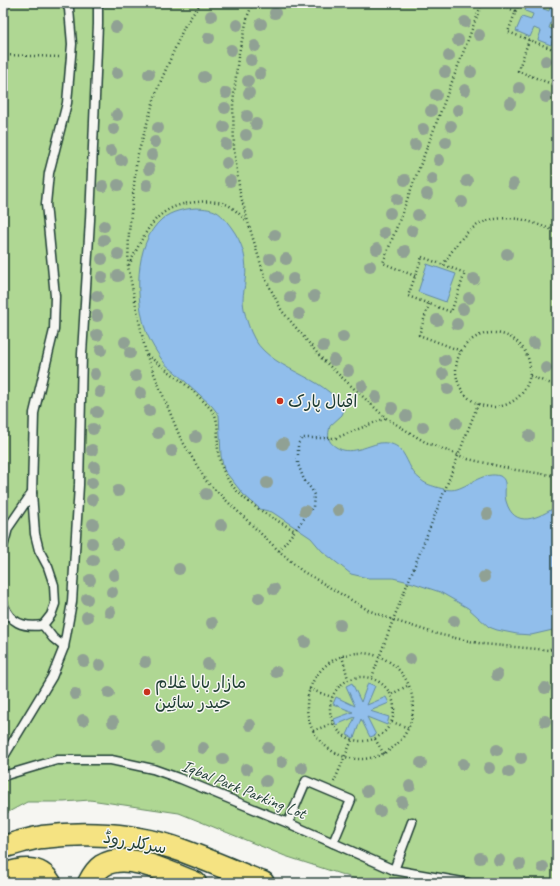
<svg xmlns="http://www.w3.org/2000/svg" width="560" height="886" font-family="Caveat,'Playpen Sans Arabic',sans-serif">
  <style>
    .green { fill: #afd793; stroke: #678a64 }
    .water { fill: #91beeb; stroke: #638aa2 }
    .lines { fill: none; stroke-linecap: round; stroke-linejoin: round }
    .service-casing { stroke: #1f3d34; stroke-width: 11 }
    .primary-casing { stroke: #1f3d34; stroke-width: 25 }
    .path { stroke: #1f3d34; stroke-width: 2.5; stroke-dasharray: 1 3; stroke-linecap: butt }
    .service { stroke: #f6f6f2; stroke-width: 8 }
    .primary { stroke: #f5e382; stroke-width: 22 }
    .tree { fill: #90a194 }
    .poi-dot { fill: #c8321e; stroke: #f6f6f2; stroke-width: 1.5 }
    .labels { text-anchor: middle; stroke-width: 3; stroke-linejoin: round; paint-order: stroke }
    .poi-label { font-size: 17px; fill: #1f3d34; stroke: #f6f6f2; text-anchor: start }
    .street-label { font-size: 17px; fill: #1f3d34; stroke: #f6f6f2 }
  </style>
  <rect width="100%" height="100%" fill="#f6f6f2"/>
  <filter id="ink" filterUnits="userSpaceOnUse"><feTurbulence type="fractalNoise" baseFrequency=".025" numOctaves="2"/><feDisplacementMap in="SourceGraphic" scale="8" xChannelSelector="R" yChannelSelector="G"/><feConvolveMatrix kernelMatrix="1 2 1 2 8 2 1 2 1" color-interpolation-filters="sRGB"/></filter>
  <g filter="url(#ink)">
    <path class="green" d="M3,3H557V883H368L285,856L179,813L90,800L64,802H27L3,815Z"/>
    <g class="water">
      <path d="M528,3H543L541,8L549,11L551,5L557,7V22L552,20L549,28L556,31L551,45L538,40L541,31L534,28L530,37L516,31L522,17L531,20L533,14L525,11Z"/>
      <path d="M196,208C216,209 219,211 231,227C243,243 248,261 245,281C245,287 243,293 243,299C243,309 247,322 251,332C267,372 325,373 344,410L342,415L330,426C329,430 328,435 329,438C329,442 333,445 336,447C350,456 366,446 380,443C387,442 395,444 400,449C408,458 410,472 420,479C425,484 430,485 436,487C443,489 450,491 457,489C470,485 485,471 500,476C502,477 505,480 505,483C506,489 504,495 506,501C514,530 539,518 557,506V629L531,635L517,634L497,630L489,627L468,608L440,592L413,583L393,578H368L351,574L322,551L311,538L272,512L260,509L243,494L224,470L221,456L219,415L212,406C200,395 188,384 176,373C172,369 166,366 163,361C157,353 151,343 147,334C135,301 133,244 162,219C172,211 184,209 196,208Z"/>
      <path d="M427,264L456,274L446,302L418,292Z"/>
      <path d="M352,683L361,702L368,683L375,686L367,705L386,697L389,703L370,711L389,717L387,725L367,717L376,735L370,737L361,719L354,738L347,735L355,717L336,725L334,719L353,712L333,704L336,697L355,706L346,686Z"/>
    </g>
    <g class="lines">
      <g class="service-casing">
        <g id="service">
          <path d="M32,493L34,413L54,330L55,296L46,204L49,173L67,103L72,44L69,9L66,3"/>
          <path d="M3,547L8,528L32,493L35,534L39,550L48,567L54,585L55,604L51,615L43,625C24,628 8,623 3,602"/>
          <path d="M43,625L53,638L64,647"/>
          <path d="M3,758L52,677L64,647L72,602L79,485L82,354L90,220L98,24V3"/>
          <path d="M3,776L57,760H111L153,769L181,779L288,823L394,870L468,883"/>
          <path d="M288,823L306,781L351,800L333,843"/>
          <path d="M394,870L412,822"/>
        </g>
      </g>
      <g class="primary-casing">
        <g id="primary">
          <path d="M3,847C16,843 29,839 42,837C84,832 130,834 172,847C202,857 232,871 263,883"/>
          <path d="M3,875C20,869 39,865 50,883"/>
          <path d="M89,883C92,877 96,870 102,866C127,850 170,874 195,883"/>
        </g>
      </g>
      <g class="path">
        <path d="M201,3L185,25L157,90L137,157L129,232L128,267L146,354L180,437L206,481L279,551L302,571L368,610L393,620L437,634L483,644L548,650L557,649"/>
        <path d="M253,3L248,15L238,57L233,104L234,149L240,193L248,222L265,278L282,311L323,360L386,418L425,442L468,459L516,470L557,476"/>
        <path d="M492,3L516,11"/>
        <path d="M519,3L508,32L553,49L557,38"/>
        <path d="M529,40L518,71L557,86"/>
        <path d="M6,55L60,57"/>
        <path d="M422,257L465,273L451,312L408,296Z"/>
        <path d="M129,265C146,231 155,205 197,202C207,201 220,201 228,205C235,209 241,216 247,221"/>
        <path d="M443,265C463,233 477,214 519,219C531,221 545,228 557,231"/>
        <path d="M415,276L383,263L482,3"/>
        <path d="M429,304L419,335L461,351"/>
        <circle cx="493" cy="370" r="37"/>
        <path d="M147,355C168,371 190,386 208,406C210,408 214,412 215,415C220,428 216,444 219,457C227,496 264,512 295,531"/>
        <path d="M530,376L557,386"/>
        <path d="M279,551L313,507L314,495L312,490L304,480L298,464V444L302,438H336L386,418"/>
        <path d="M550,649L557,646"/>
        <circle cx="360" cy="706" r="53"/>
        <path d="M342,656L348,679"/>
        <circle cx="362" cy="709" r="32"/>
        <path d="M372,677L393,620L448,482L478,404"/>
        <path d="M309,689L332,697"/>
        <path d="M392,694L409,685"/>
        <path d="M392,722L409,728"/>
        <path d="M313,731L333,723"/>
        <path d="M375,739L384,754"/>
        <path d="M334,782L352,740"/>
      </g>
      <use href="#service" class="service"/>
      <use href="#primary" class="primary"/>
    </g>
    <g class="tree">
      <circle cx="275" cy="13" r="6"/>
      <circle cx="211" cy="16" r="6"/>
      <circle cx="465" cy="22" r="6"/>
      <circle cx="261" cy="24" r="6"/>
      <circle cx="237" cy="25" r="6"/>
      <circle cx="116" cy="27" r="6"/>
      <circle cx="479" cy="35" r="6"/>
      <circle cx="209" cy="38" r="6"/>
      <circle cx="458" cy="40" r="6"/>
      <circle cx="255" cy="46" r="6"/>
      <circle cx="231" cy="50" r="6"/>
      <circle cx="449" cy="56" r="6"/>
      <circle cx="251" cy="60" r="6"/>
      <circle cx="546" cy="61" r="6"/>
      <circle cx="445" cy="72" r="6"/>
      <circle cx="471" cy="72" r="6"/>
      <circle cx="117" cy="73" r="6"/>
      <circle cx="149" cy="74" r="6"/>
      <circle cx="260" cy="74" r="6"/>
      <circle cx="204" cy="77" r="6"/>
      <circle cx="248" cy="81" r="6"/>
      <circle cx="519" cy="88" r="6"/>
      <circle cx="465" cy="90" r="6"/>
      <circle cx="226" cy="93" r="6"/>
      <circle cx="249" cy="93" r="6"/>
      <circle cx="436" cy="95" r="6"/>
      <circle cx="546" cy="97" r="6"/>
      <circle cx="510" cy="103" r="6"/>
      <circle cx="225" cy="108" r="6"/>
      <circle cx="458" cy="110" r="6"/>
      <circle cx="431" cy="111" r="6"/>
      <circle cx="117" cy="115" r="6"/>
      <circle cx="247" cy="116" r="6"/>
      <circle cx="256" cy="124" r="6"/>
      <circle cx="451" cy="126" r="6"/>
      <circle cx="224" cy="127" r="6"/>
      <circle cx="158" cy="128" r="6"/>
      <circle cx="114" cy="129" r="6"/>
      <circle cx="423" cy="129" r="6"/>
      <circle cx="246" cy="135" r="6"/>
      <circle cx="155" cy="142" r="6"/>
      <circle cx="446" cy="142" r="6"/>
      <circle cx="226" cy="144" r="6"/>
      <circle cx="415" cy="145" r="6"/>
      <circle cx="111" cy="151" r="6"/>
      <circle cx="248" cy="153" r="6"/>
      <circle cx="152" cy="155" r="6"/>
      <circle cx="121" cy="160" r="6"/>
      <circle cx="439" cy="160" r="6"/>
      <circle cx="227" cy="163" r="6"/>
      <circle cx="149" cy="169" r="6"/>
      <circle cx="432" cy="179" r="6"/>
      <circle cx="405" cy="180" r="6"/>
      <circle cx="230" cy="181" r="6"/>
      <circle cx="467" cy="181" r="6"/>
      <circle cx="513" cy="184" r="6"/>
      <circle cx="118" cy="185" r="6"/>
      <circle cx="147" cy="185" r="6"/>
      <circle cx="103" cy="186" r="6"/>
      <circle cx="427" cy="194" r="6"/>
      <circle cx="397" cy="199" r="6"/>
      <circle cx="462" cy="202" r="6"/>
      <circle cx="390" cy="213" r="6"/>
      <circle cx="418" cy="215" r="6"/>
      <circle cx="104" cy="226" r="6"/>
      <circle cx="412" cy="231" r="6"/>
      <circle cx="384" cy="233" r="6"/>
      <circle cx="275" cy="235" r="6"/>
      <circle cx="104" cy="240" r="6"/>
      <circle cx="377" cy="249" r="6"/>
      <circle cx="405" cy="251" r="6"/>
      <circle cx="118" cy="254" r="6"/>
      <circle cx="507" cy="254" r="6"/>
      <circle cx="102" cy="259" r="6"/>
      <circle cx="270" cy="259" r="6"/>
      <circle cx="286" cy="259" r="6"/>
      <circle cx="370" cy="266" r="6"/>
      <circle cx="118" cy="276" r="6"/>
      <circle cx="102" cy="277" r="6"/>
      <circle cx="277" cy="277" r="6"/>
      <circle cx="293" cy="279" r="6"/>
      <circle cx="474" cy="279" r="6"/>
      <circle cx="97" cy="296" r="6"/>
      <circle cx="314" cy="296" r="6"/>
      <circle cx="290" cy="297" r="6"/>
      <circle cx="469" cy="298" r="6"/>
      <circle cx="463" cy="309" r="6"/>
      <circle cx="299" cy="314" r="6"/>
      <circle cx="97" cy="316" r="6"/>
      <circle cx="437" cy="320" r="6"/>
      <circle cx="457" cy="324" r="6"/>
      <circle cx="97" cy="335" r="6"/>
      <circle cx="343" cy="337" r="6"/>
      <circle cx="125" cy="342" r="6"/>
      <circle cx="534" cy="343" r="6"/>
      <circle cx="323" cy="346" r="6"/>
      <circle cx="101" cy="350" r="6"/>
      <circle cx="130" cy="353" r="6"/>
      <circle cx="334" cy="360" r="6"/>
      <circle cx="445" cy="360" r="6"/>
      <circle cx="546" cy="368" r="6"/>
      <circle cx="348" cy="371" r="6"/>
      <circle cx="95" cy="374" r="6"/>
      <circle cx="443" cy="374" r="6"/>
      <circle cx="136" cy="376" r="6"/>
      <circle cx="362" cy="386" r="6"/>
      <circle cx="448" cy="389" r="6"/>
      <circle cx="100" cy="392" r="6"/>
      <circle cx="141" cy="393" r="6"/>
      <circle cx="376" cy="397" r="6"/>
      <circle cx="392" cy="408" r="6"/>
      <circle cx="149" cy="411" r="6"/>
      <circle cx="97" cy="412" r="6"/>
      <circle cx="406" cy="416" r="6"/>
      <circle cx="456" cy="423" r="6"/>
      <circle cx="423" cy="427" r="6"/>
      <circle cx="93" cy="429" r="6"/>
      <circle cx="158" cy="433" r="6"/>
      <circle cx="529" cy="436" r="6"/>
      <circle cx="196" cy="437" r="6"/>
      <circle cx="283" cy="444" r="6"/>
      <circle cx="92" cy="450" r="6"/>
      <circle cx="172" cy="451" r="6"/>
      <circle cx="95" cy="467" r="6"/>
      <circle cx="92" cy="483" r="6"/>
      <circle cx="267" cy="483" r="6"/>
      <circle cx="118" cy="491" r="6"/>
      <circle cx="206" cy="494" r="6"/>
      <circle cx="92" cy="500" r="6"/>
      <circle cx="338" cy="510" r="6"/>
      <circle cx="305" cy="511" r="6"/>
      <circle cx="487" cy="514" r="6"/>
      <circle cx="93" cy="524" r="6"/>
      <circle cx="221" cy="525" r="6"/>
      <circle cx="92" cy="543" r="6"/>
      <circle cx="117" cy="544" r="6"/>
      <circle cx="93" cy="560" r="6"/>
      <circle cx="179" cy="569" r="6"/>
      <circle cx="114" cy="575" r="6"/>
      <circle cx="484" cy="577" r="6"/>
      <circle cx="90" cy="580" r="6"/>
      <circle cx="274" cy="589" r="6"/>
      <circle cx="112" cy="592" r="6"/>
      <circle cx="259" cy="598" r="6"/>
      <circle cx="87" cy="599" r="6"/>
      <circle cx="110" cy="612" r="6"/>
      <circle cx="87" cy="617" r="6"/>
      <circle cx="454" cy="621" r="6"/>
      <circle cx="212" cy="623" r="6"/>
      <circle cx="340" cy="625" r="6"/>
      <circle cx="305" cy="642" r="6"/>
      <circle cx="410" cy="659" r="6"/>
      <circle cx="84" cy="661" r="6"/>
      <circle cx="145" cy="662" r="6"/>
      <circle cx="208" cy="664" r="6"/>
      <circle cx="100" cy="665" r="6"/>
      <circle cx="276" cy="672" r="6"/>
      <circle cx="497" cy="675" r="6"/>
      <circle cx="545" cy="688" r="6"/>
      <circle cx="109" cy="693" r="6"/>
      <circle cx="75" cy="694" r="6"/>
      <circle cx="83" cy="720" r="6"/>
      <circle cx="545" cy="721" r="6"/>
      <circle cx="113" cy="722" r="6"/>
      <circle cx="250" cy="725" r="6"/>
      <circle cx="158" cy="748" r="6"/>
      <circle cx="203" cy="748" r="6"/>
      <circle cx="268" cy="748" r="6"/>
      <circle cx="497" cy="750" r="6"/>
      <circle cx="521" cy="758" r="6"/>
      <circle cx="223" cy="759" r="6"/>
      <circle cx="282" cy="762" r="6"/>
      <circle cx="421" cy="763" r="6"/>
      <circle cx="463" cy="764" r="6"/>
      <circle cx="302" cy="768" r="6"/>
      <circle cx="489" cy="768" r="6"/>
      <circle cx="246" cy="769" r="6"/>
      <circle cx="509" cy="772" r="6"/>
      <circle cx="266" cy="781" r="6"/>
      <circle cx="410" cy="786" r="6"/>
      <circle cx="367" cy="791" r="6"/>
      <circle cx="402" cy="802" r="6"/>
      <circle cx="380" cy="811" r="6"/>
      <circle cx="480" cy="858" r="6"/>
      <circle cx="499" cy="860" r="6"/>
      <circle cx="520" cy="864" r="6"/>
      <circle cx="543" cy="867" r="6"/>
    </g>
  </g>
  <g class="poi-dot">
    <circle cx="280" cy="401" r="4"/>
    <circle cx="147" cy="692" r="4"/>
  </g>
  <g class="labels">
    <g class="poi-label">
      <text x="288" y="407">اقبال پارک</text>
      <text x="155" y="688">مازار بابا غلام<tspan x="155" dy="20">حیدر سائِین</tspan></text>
    </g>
    <g class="street-label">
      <text transform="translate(244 789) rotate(22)" y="6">Iqbal Park Parking Lot</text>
      <text transform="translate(135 842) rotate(10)" y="6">سرکلر روڈ</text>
    </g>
  </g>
  <rect width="560" height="886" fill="none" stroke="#f6f6f2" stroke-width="16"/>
  <rect x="8" y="8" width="544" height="870" fill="none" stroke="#1f3d34" stroke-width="1.5" filter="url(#ink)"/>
</svg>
